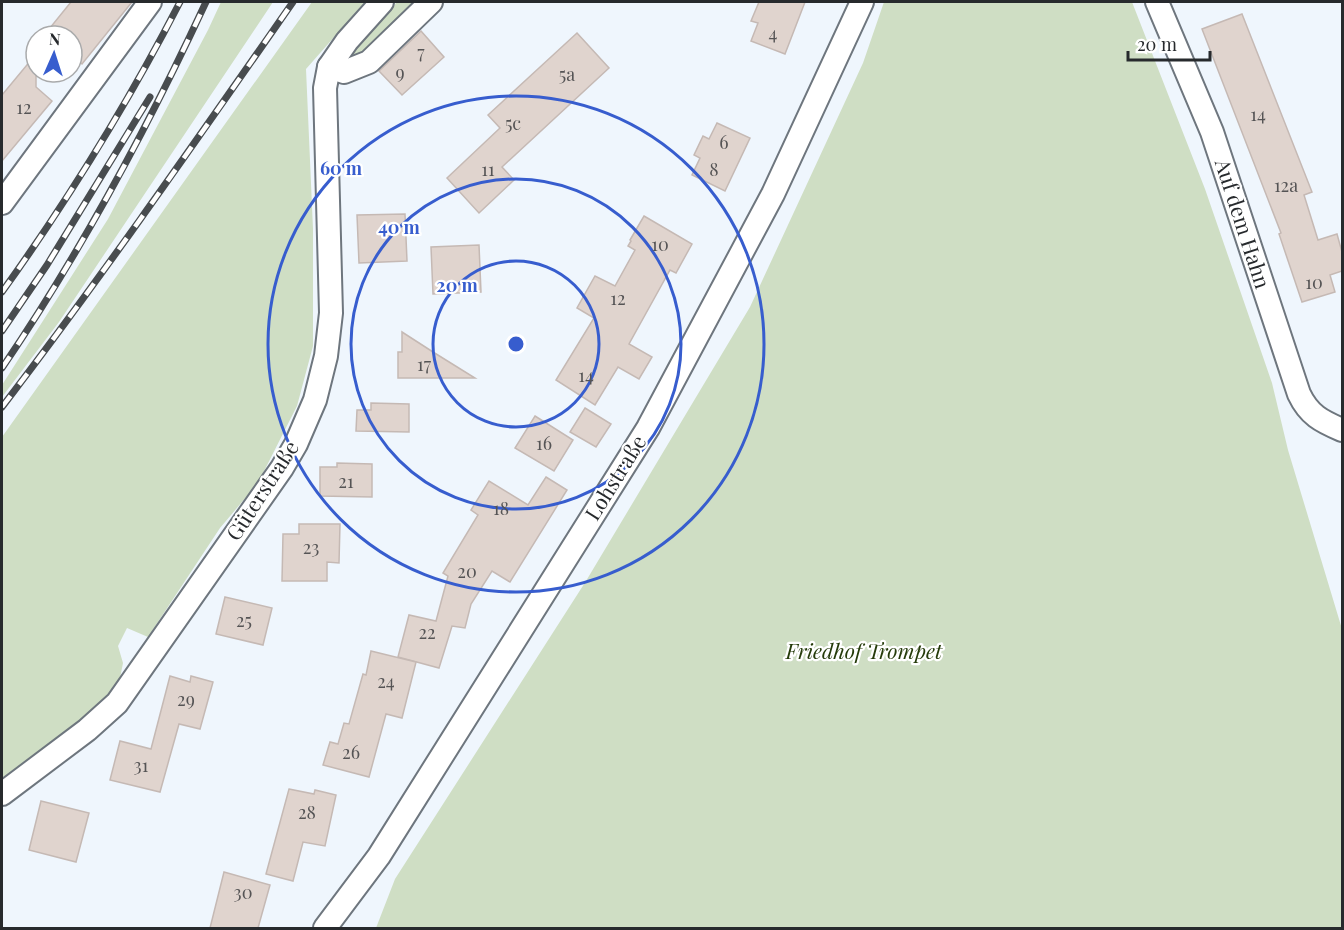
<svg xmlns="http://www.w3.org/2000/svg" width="1344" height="930" font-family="'Playfair Display',serif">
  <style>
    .green { fill: #cfdec4 }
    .building { fill: #e0d4ce; stroke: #c5b9b4; stroke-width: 1.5 }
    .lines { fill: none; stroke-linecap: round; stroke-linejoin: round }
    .street-casing { stroke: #6e767e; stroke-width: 26 }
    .street { stroke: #fff; stroke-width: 22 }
    .rail-casing { stroke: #484c4f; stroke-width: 7 }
    .rail { stroke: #fff; stroke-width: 4.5; stroke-dasharray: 14; stroke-linecap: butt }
    .ring { fill: none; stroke: #375dce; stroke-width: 3 }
    .labels { text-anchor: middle; stroke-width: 4.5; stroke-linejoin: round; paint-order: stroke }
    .number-label { font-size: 18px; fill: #555455 }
    .street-label { font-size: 21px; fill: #272a2d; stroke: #fff }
    .park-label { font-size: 21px; font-style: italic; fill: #253b0a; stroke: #fff }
    .centre { fill: #375dce; stroke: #fff; stroke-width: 3 }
    .ring-label { font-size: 18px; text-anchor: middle; font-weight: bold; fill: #375dce; stroke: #fff; stroke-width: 4.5; stroke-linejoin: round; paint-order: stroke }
  </style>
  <rect width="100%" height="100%" fill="#eff6fd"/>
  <g class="green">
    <path d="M221,2H273L59,322L2,397V385L108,219L208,30Z"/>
    <path d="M312,2H365L306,69L313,229V346L297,406L258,483L220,528L148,637L127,628L118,646L123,663L120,678L107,700L2,781V437Z"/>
    <path d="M397,2H420L356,61L351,60L353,52Z"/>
    <path d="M884,2H1132L1205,189L1272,383L1288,450L1342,629V928H376L395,879L586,581L750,307L863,63Z"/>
  </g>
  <g class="building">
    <path d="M71,2H132L82,64L72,56V36L45,34Z"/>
    <path d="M759,2H805L785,54L751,41L758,23L751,21Z"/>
    <path d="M1242,14L1312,192L1304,195L1318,240L1337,234L1342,252V271L1330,275L1335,292L1302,302L1279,234L1281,233L1202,29Z"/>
    <path d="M421,31L444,57L402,95L379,71Z"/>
    <path d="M577,33L609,68L502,167L514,180L479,213L447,178L500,128L488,115Z"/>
    <path d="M36,54V87L52,101L2,161V95Z"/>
    <path d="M717,123L750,138L725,191L692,175L700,158L694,155L703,136L709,139Z"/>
    <path d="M405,214L407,261L359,263L357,215Z"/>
    <path d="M644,216L692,244L676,273L670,270L629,344L652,357L639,379L618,367L595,405L556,380L594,318L577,308L595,276L615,286L635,250L628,246L631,241L630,240Z"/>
    <path d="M479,245L481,292L433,294L431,247Z"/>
    <path d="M402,332L433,352L475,378H398V352H402Z"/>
    <path d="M371,403L409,404V432L356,431L357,410H371Z"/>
    <path d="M585,408L611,424L596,447L570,432Z"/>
    <path d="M535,416L573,440L554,471L515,448Z"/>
    <path d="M337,463L372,464V497L320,496V467H337Z"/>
    <path d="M546,477L567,490L510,582L492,571L471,604L465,628L452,626L439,668L398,657L409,615L436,621L448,576L443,573L478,515L471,510L489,481L528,505Z"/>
    <path d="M299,524H340L339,563L327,562V581H282L283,534H299Z"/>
    <path d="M225,597L272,608L263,645L216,634Z"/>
    <path d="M371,651L416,662L402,718L386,714L369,777L323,765L330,742L338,744L344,723L349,724L363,674L366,675Z"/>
    <path d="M170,676L190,682L191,676L213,682L200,729L179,724L160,792L110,780L120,741L151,749Z"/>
    <path d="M289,789L314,794L315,790L336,795L325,846L303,842L293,881L266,874Z"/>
    <path d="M41,801L89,813L76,862L29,850Z"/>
    <path d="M224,872L270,885L258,928H210Z"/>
  </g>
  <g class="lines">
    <g class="street-casing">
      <g id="street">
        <path d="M1157,2L1212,132L1299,394C1309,415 1321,421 1342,430"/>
        <path d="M329,67L344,72L369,62L431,2"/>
        <path d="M2,203L150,2"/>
        <path d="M2,794L87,730L117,703L282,468L296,444L315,400L326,356L331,313L325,88L329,67L347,41L382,2"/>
        <path d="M325,928L379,856L648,428L773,194L862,2"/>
      </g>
    </g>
    <use href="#street" class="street"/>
    <g class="rail-casing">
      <g id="rail">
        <path d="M2,292C68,200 128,103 180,2"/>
        <path d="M2,331L47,265L150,97"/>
        <path d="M2,368C81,252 147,129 206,2"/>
        <path d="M2,407C103,275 198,138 293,2"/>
      </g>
    </g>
    <use href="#rail" class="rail"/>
  </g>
  <g class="ring">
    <circle cx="516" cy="344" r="83"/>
    <circle cx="516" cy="344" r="165"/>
    <circle cx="516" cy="344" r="248"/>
  </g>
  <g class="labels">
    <g class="number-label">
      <text x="773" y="40">4</text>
      <text x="421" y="59">7</text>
      <text x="400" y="79">9</text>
      <text x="567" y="81">5a</text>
      <text x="24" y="114">12</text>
      <text x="1258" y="121">14</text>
      <text x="513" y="130">5c</text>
      <text x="724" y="149">6</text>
      <text x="488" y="176">11</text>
      <text x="714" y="176">8</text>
      <text x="1286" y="192">12a</text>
      <text x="660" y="251">10</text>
      <text x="1314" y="289">10</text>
      <text x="618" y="305">12</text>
      <text x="424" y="371">17</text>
      <text x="586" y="382">14</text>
      <text x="544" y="450">16</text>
      <text x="346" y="488">21</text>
      <text x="501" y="515">18</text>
      <text x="311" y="554">23</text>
      <text x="467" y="578">20</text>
      <text x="244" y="627">25</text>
      <text x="427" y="639">22</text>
      <text x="386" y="688">24</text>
      <text x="186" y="706">29</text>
      <text x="351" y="759">26</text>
      <text x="141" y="772">31</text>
      <text x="307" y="819">28</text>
      <text x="243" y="899">30</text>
    </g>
    <g class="street-label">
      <text transform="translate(1242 224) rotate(72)" y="7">Auf dem Hahn</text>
      <text transform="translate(616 478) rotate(-58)" y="7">Lohstraße</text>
      <text transform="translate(263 491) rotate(-57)" y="7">Güterstraße</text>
    </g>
    <g class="park-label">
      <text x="864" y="659">Friedhof Trompet</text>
    </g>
  </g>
  <circle cx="516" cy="344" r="9" class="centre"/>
  <g class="ring-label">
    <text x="341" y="175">60 m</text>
    <text x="399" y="234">40 m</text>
    <text x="457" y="292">20 m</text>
  </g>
  <rect width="1344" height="930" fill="none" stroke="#272a2d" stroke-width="6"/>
  <g transform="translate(54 54) rotate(3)"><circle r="28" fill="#ffffff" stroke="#a9aaab" stroke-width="1.5"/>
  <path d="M0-4.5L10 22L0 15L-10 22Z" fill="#375dce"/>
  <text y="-9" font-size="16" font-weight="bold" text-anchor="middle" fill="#272a2d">N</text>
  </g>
  <path d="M1128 51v9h82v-9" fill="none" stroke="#272a2d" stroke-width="3"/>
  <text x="1137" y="51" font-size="18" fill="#272a2d" stroke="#ffffff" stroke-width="4.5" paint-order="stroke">20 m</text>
</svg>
